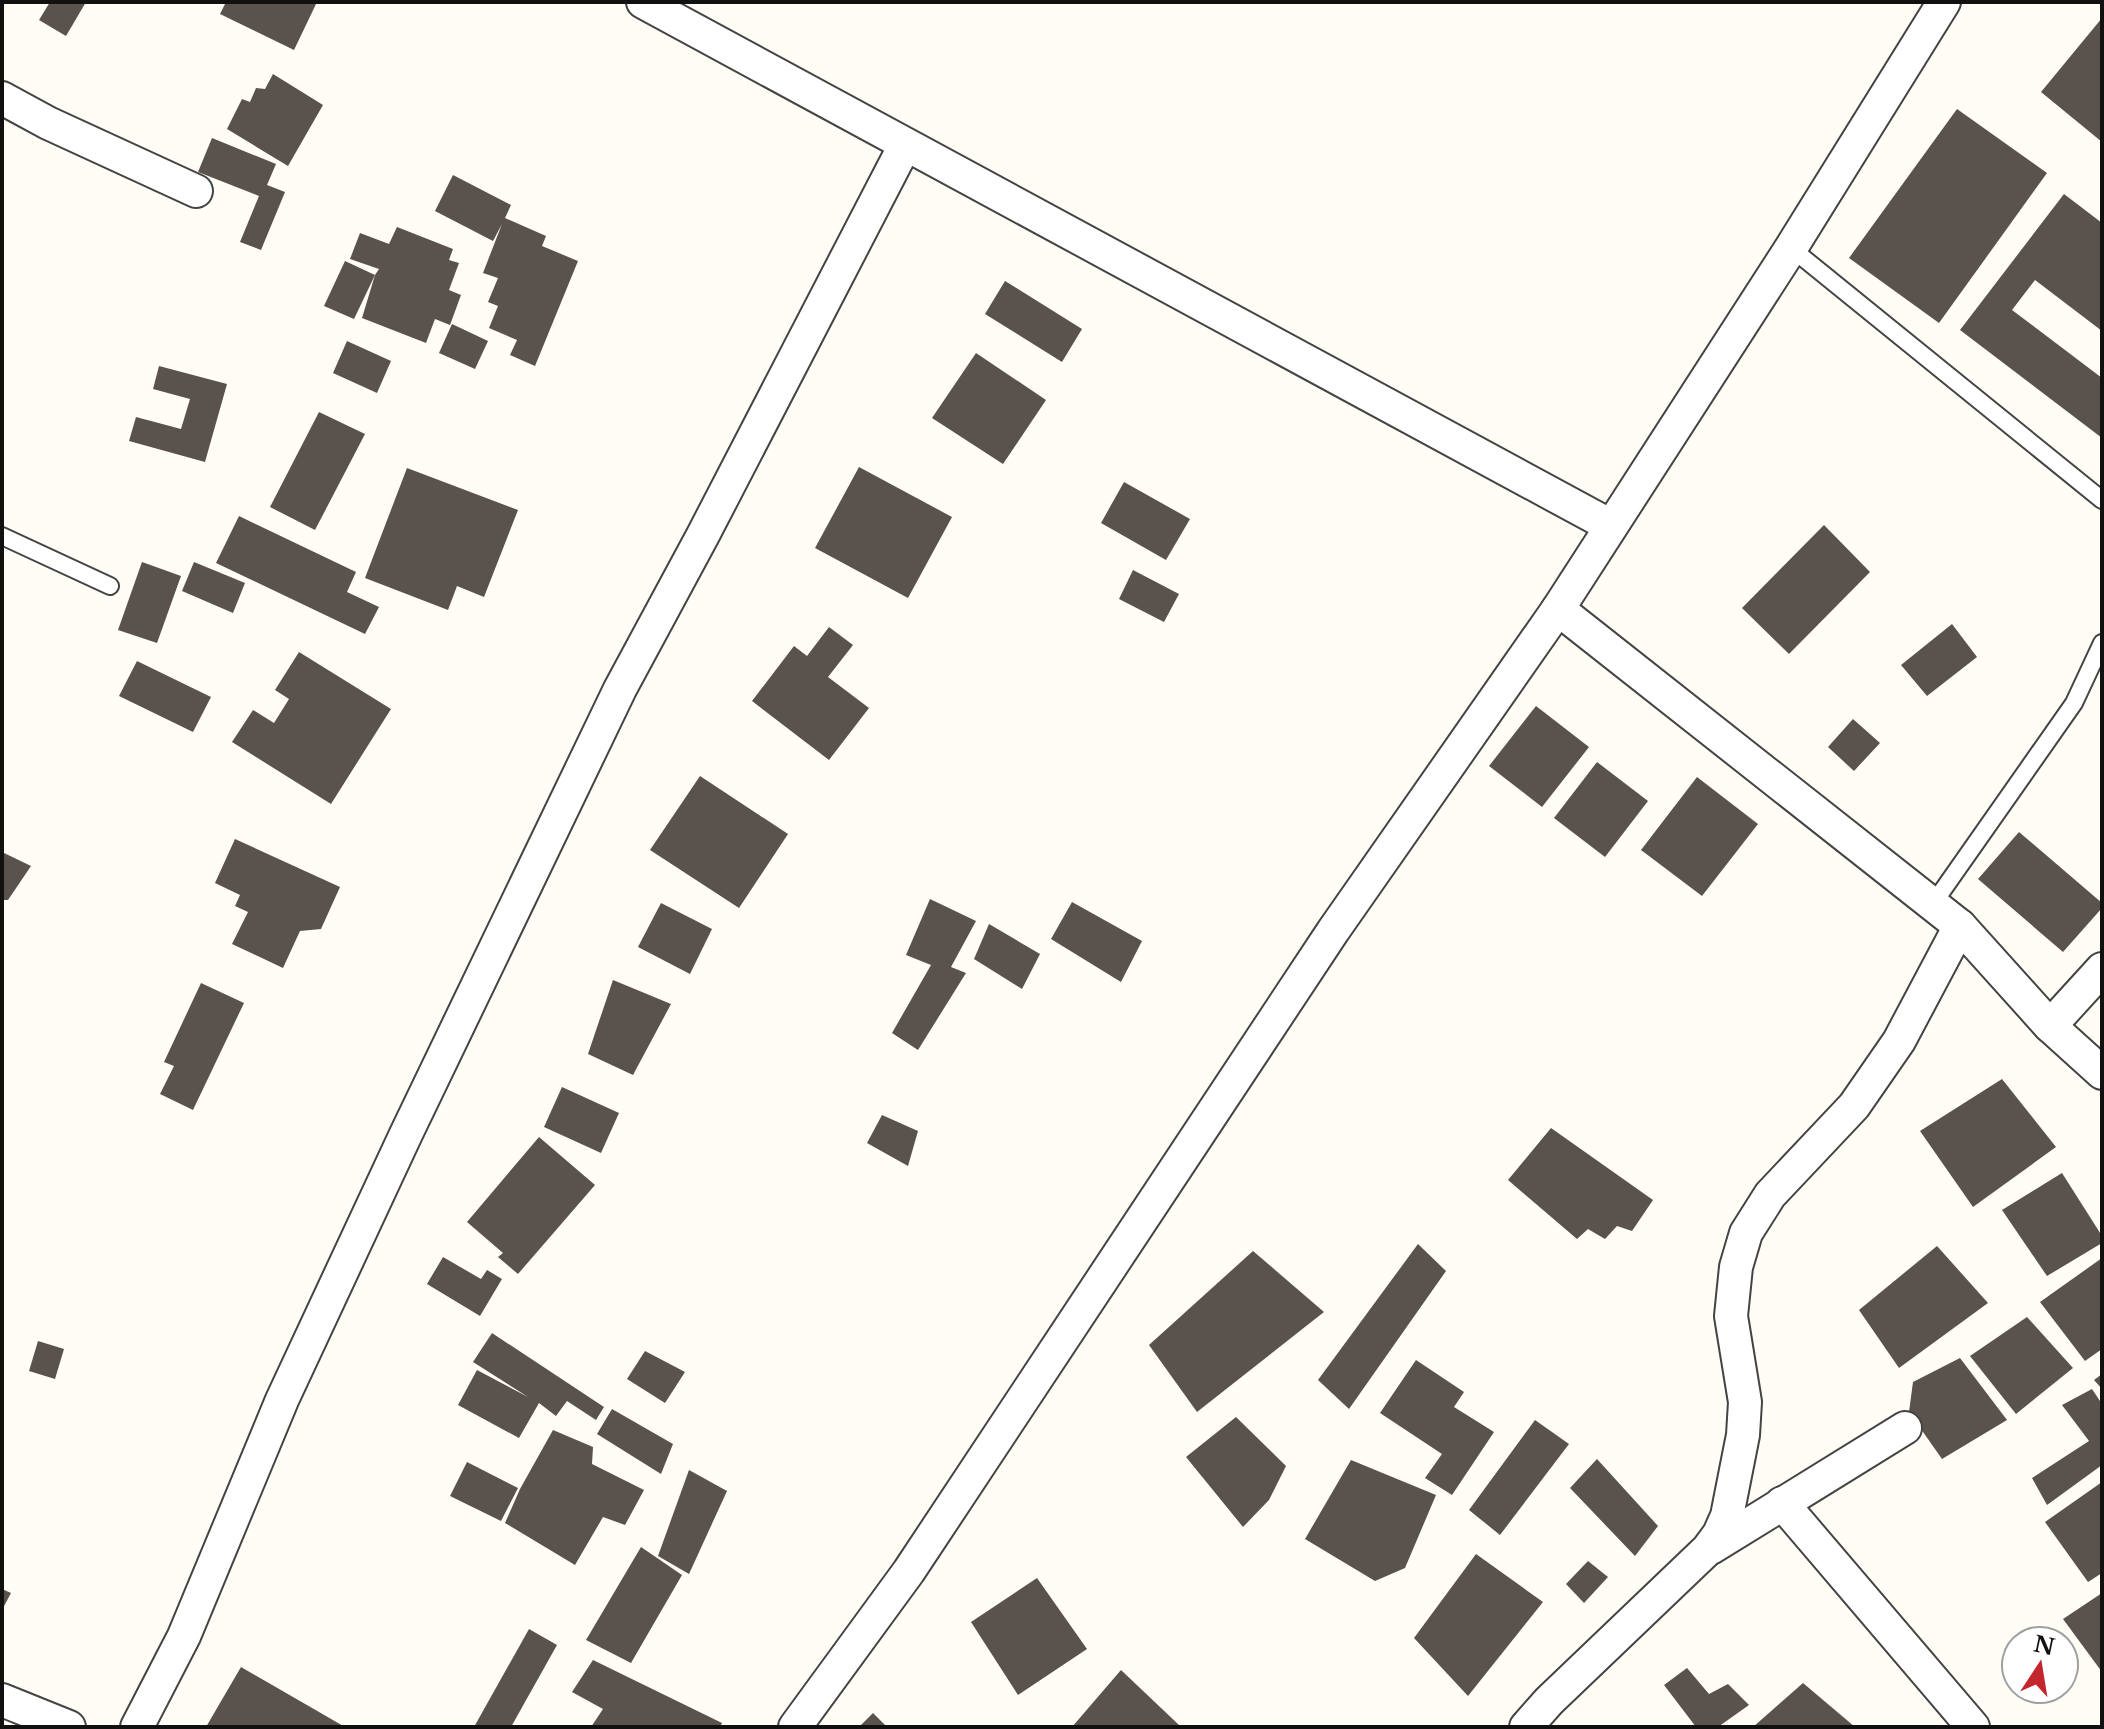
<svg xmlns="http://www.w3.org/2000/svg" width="2104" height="1729" font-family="'Libre Baskerville',serif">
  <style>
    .building { fill: #5a524d }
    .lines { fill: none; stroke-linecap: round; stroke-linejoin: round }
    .lane-casing { stroke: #444; stroke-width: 20 }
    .street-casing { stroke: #444; stroke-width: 36 }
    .lane { stroke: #fff; stroke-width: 16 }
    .street { stroke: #fff; stroke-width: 32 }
  </style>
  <rect width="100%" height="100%" fill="#fffdf5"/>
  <g class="building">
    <path d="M50,2H86L66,36L39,20Z"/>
    <path d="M226,2H317L294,50L220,14Z"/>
    <path d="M2102,18V142L2041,92Z"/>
    <path d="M273,74L323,105L288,166L227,129L242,99L250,102L256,88L265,89Z"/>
    <path d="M1957,109L2047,173L1939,323L1849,258Z"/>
    <path d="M212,138L276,164L267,185L285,192L261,250L240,242L259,196L198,172Z"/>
    <path d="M453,175L511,205L505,218L546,236L542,246L578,261L535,366L510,355L517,340L489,328L498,306L488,302L498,278L483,273L502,224L493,241L435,211Z"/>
    <path d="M2064,194L2102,223V331L2035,280L2012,310L2102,378V438L1960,330Z"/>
    <path d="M397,227L453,249L449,260L459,263L449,290L461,295L450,325L435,319L426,343L362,318L375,275L379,269L350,259L360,233L389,244Z"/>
    <path d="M345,261L375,275L354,319L324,306Z"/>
    <path d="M1005,281L1082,329L1062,362L985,314Z"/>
    <path d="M452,324L488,341L475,369L439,353Z"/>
    <path d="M347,341L391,361L377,393L333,373Z"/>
    <path d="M976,353L1046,400L1003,464L932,418Z"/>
    <path d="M159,366L227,384L205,462L129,441L136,417L181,429L190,399L153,389Z"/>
    <path d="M319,412L365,434L315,530L270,507Z"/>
    <path d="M859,467L952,517L908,598L815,548Z"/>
    <path d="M407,468L518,510L484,597L457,586L448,610L365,578Z"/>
    <path d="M1124,482L1190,519L1166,560L1101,523Z"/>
    <path d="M239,516L356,572L347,592L379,607L365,634L216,563Z"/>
    <path d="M1824,525L1870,572L1789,654L1742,608Z"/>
    <path d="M142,562L181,576L157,643L118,630Z"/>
    <path d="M194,562L245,583L233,613L182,591Z"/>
    <path d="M1133,570L1179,594L1164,622L1119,599Z"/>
    <path d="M1952,624L1977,657L1927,696L1901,665Z"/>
    <path d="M829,627L853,645L828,677L869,708L829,760L752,701L794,646L807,656Z"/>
    <path d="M299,652L391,709L331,804L232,742L253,710L274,723L289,699L275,690Z"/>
    <path d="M137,661L211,697L193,732L119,696Z"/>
    <path d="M1536,706L1589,747L1542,807L1489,766Z"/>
    <path d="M1853,719L1880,743L1854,771L1828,747Z"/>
    <path d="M1597,762L1648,801L1605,857L1554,818Z"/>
    <path d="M700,776L788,834L739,908L650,850Z"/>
    <path d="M1697,777L1758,824L1702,896L1641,850Z"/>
    <path d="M2019,832L2102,903V908L2063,952L1978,879Z"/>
    <path d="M235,839L340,887L321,929L300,931L283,968L232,944L248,912L235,906L240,895L215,883Z"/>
    <path d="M2,852L31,866L8,900H2Z"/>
    <path d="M930,899L976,921L951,967L966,973L918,1050L892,1033L931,965L906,955Z"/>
    <path d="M1072,902L1142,941L1121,982L1051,939Z"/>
    <path d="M661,903L712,929L690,974L638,947Z"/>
    <path d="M989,924L1040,954L1022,989L974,959Z"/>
    <path d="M613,980L671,1004L633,1075L588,1054Z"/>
    <path d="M201,983L244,1003L193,1110L160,1094L174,1066L164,1062Z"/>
    <path d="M2002,1079L2056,1147L1973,1207L1920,1131Z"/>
    <path d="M562,1087L619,1113L601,1153L544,1127Z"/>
    <path d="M882,1115L918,1131L908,1166L867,1143Z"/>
    <path d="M1551,1128L1653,1200L1632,1231L1617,1226L1605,1239L1588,1229L1577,1239L1508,1180Z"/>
    <path d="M539,1137L595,1185L518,1274L498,1257L503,1253L467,1222Z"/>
    <path d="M2062,1173L2102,1236V1243L2047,1276L2002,1210Z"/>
    <path d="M1418,1244L1446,1271L1349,1409L1318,1380Z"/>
    <path d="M1937,1246L1988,1303L1899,1368L1859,1310Z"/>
    <path d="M1253,1251L1324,1312L1197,1412L1149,1345Z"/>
    <path d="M443,1257L481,1279L487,1270L502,1279L480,1316L427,1284Z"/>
    <path d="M2102,1258V1349L2085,1361L2040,1302Z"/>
    <path d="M2027,1317L2073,1368L2016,1414L1970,1356Z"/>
    <path d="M492,1333L604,1407L596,1420L567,1401L556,1416L539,1403L519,1438L458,1405L477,1370L528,1397L473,1362Z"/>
    <path d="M38,1341L64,1349L55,1379L29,1371Z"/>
    <path d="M645,1351L685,1372L665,1403L627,1379Z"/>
    <path d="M1960,1358L2007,1420L1942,1459L1909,1412L1913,1382Z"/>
    <path d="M1416,1360L1464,1392L1454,1407L1494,1432L1452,1495L1425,1478L1442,1454L1380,1413Z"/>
    <path d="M2102,1374V1389L2094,1380Z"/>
    <path d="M2092,1389L2102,1404V1465L2047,1505L2032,1478L2089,1441L2062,1405Z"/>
    <path d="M612,1409L673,1444L661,1474L597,1434Z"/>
    <path d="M1236,1417L1286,1466L1269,1500L1243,1527L1186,1457Z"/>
    <path d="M1535,1420L1569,1444L1500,1535L1469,1510Z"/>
    <path d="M553,1430L593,1447L592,1464L644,1490L625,1525L603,1517L575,1565L505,1523L520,1489Z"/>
    <path d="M1597,1459L1658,1526L1635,1556L1570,1488Z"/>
    <path d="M1351,1460L1436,1495L1405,1568L1375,1581L1305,1539Z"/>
    <path d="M467,1462L518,1488L501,1521L450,1496Z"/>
    <path d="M689,1470L727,1491L689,1574L658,1556Z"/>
    <path d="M2102,1482V1573L2088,1582L2045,1522Z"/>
    <path d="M641,1547L682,1575L631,1663L586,1640Z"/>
    <path d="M1476,1554L1543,1602L1468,1696L1414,1638Z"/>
    <path d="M1588,1561L1608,1577L1584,1603L1566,1584Z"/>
    <path d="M1037,1578L1087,1649L1018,1695L971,1622Z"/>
    <path d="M2,1589L11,1593L2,1610Z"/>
    <path d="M2102,1593V1672L2063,1619Z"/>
    <path d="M529,1629L557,1645L511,1727H474Z"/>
    <path d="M593,1660L722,1723L720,1727H591L603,1709L572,1692Z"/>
    <path d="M241,1667L345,1727H206Z"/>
    <path d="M1687,1668L1709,1694L1728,1684L1749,1705L1718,1727H1696L1664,1685Z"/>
    <path d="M1121,1670L1179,1725L1177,1727H1072Z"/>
    <path d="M1803,1683L1855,1727H1753Z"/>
    <path d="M873,1713L887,1727H859Z"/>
  </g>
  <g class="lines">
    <g class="lane-casing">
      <g id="lane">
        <path d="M1791,248L2102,500"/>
        <path d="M2,536L110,586"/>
        <path d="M1933,904L2074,703L2102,643"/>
      </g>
    </g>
    <g class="street-casing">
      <g id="street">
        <path d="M643,2L1611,526"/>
        <path d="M2,98L48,123L196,191"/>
        <path d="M1558,609L1960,926L2050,1026L2102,1073"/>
        <path d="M2050,1026L2102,969"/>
        <path d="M1782,1503L1973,1727"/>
        <path d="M1711,1548L1905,1428"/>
        <path d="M2,1700L69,1727"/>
        <path d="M137,1727L184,1636L282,1400L406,1134L620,689L703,535L905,145"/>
        <path d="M795,1727L909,1571L1333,931L1558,609L1791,248L1944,2"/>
        <path d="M1526,1727L1549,1701L1708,1549L1719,1534L1727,1516L1743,1435L1745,1402L1731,1316L1736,1267L1746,1233L1770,1195L1854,1106L1899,1041L1960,926"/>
      </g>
    </g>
    <use href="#lane" class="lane"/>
    <use href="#street" class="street"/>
  </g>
  <rect width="2104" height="1729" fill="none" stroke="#111111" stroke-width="8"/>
  <g transform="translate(2040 1665) rotate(12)"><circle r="38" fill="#ffffff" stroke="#a0a0a0" stroke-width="2"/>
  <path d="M0-6L14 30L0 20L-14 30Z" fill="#c4262e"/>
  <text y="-12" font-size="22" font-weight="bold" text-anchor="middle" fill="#111111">N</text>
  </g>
</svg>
